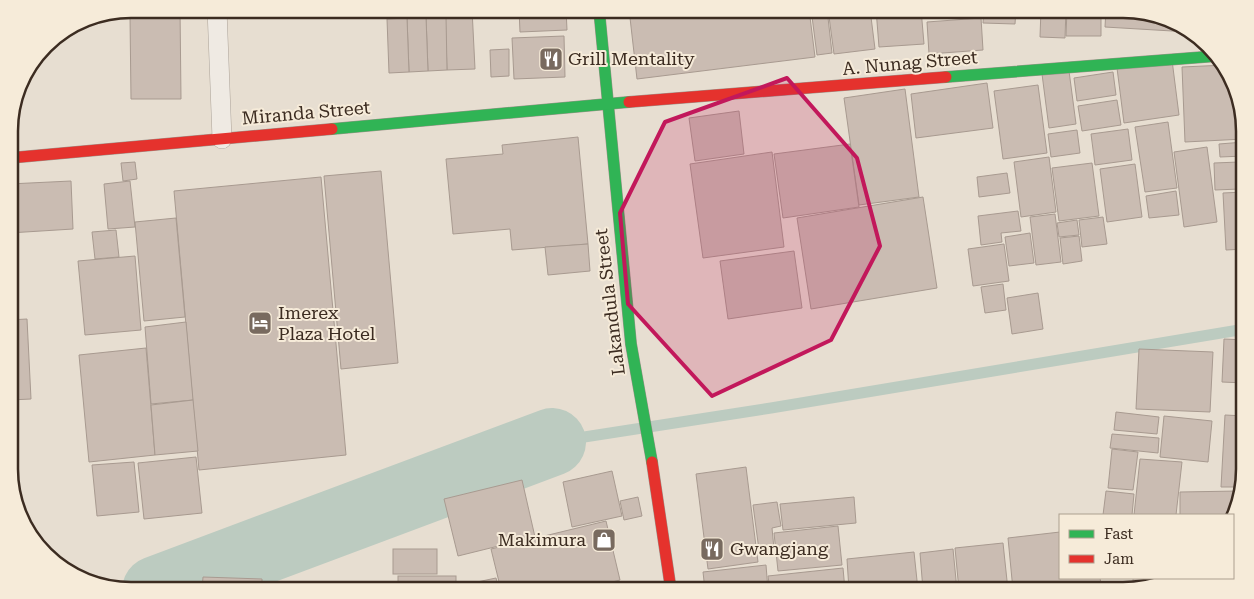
<svg xmlns="http://www.w3.org/2000/svg" width="1254" height="599" font-family="'Roboto Serif',serif">
  <style>
    .lines { fill: none; stroke-linecap: round; stroke-linejoin: round }
    .stream { stroke: #bccbc0; stroke-width: 11 }
    .river { stroke: #bccbc0; stroke-width: 68 }
    .building { fill: #cabcb2; stroke: #a89a90 }
    .lane-casing { stroke: #aca399; stroke-width: 20 }
    .fast-casing { stroke: #9c938a; stroke-width: 12 }
    .jam-casing { stroke: #9c938a; stroke-width: 12 }
    .lane { stroke: #efeae3; stroke-width: 19 }
    .fast { stroke: #30b455; stroke-width: 11 }
    .jam { stroke: #e5322d; stroke-width: 11 }
    .marked { fill: #c2185b; fill-opacity: 0.2; stroke: #c2185b; stroke-width: 4; stroke-linejoin: round }
    .labels { text-anchor: middle; stroke-width: 4; stroke-linejoin: round; paint-order: stroke }
    .poi-label { font-size: 18px; fill: #3c2c21; stroke: #f6ebd9; text-anchor: start }
    .street-label { font-size: 18px; fill: #3c2c21; stroke: #f6ebd9 }
    .rim { fill: none; stroke: #3c2c21; stroke-width: 2.5 }
  </style>
  <rect width="100%" height="100%" fill="#e7ded1"/>
  <g class="lines">
    <path class="stream" d="M552,442L771,408L1245,329"/>
    <path class="river" d="M156,590L552,442"/>
  </g>
  <g class="building">
    <path d="M130,9H180L181,99H131L130,16H92Z"/>
    <path d="M445,9H472L475,69L447,70Z"/>
    <path d="M519,9H566L567,30L520,32Z"/>
    <path d="M629,9H809L815,57L637,79Z"/>
    <path d="M811,9H827L832,53L817,55Z"/>
    <path d="M828,9H870L875,49L834,54Z"/>
    <path d="M876,9H921L924,44L879,47Z"/>
    <path d="M930,9H969L968,18L930,17Z"/>
    <path d="M984,9H1016L1015,24L983,23Z"/>
    <path d="M1041,9H1066L1065,38L1040,37Z"/>
    <path d="M1067,9H1101V36H1066Z"/>
    <path d="M1106,9H1124L1177,21L1189,32L1105,27Z"/>
    <path d="M446,16L447,70L428,71L426,17Z"/>
    <path d="M426,17L428,71L409,72L407,18Z"/>
    <path d="M407,18L409,72L389,73L387,19Z"/>
    <path d="M981,18L983,50L929,54L927,22Z"/>
    <path d="M564,36L565,77L514,79L512,38Z"/>
    <path d="M509,49V76L491,77L490,50Z"/>
    <path d="M1172,60L1179,115L1124,123L1117,68Z"/>
    <path d="M1226,65L1244,115V139L1185,142L1182,67Z"/>
    <path d="M1069,71L1076,124L1049,128L1042,74Z"/>
    <path d="M1113,72L1116,95L1077,101L1074,78Z"/>
    <path d="M987,83L993,128L916,138L911,94Z"/>
    <path d="M1038,85L1047,153L1003,159L994,91Z"/>
    <path d="M905,89L919,197L859,205L844,98Z"/>
    <path d="M1117,100L1121,125L1082,131L1078,106Z"/>
    <path d="M739,111L744,154L695,161L689,118Z"/>
    <path d="M1168,122L1177,188L1145,192L1135,127Z"/>
    <path d="M1128,129L1132,160L1095,165L1091,134Z"/>
    <path d="M1077,130L1080,153L1051,157L1048,134Z"/>
    <path d="M578,137L588,244L512,250L510,229L453,234L446,159L503,154L502,145Z"/>
    <path d="M1244,142V156L1220,157L1219,144Z"/>
    <path d="M850,144L859,207L783,218L774,154Z"/>
    <path d="M1207,147L1217,222L1184,227L1174,152Z"/>
    <path d="M772,152L784,247L703,258L690,164Z"/>
    <path d="M1049,157L1056,212L1021,217L1014,162Z"/>
    <path d="M1240,159H1244V189H1241Z"/>
    <path d="M135,162L137,179L123,181L121,163Z"/>
    <path d="M1239,162L1240,189L1215,190L1214,163Z"/>
    <path d="M1092,163L1099,216L1059,221L1052,168Z"/>
    <path d="M1135,164L1142,217L1107,222L1100,169Z"/>
    <path d="M381,171L398,363L341,369L324,176Z"/>
    <path d="M1007,173L1010,193L979,197L977,177Z"/>
    <path d="M321,177L346,455L199,470L174,191Z"/>
    <path d="M71,181L73,229L9,233V184Z"/>
    <path d="M130,181L135,227L108,229L104,184Z"/>
    <path d="M1176,191L1179,215L1149,218L1146,196Z"/>
    <path d="M1244,192L1245,249L1226,250L1223,193Z"/>
    <path d="M923,197L937,288L811,309L797,218Z"/>
    <path d="M1018,211L1021,231L1001,233L1002,242L981,245L978,216Z"/>
    <path d="M1055,214L1061,262L1036,265L1030,217Z"/>
    <path d="M1103,217L1107,244L1082,247L1079,220Z"/>
    <path d="M176,218L185,317L144,321L135,222Z"/>
    <path d="M1077,220L1079,235L1059,237L1057,223Z"/>
    <path d="M116,230L119,257L95,259L92,232Z"/>
    <path d="M1030,233L1034,263L1009,266L1005,237Z"/>
    <path d="M1079,236L1082,261L1063,264L1060,238Z"/>
    <path d="M588,244L590,271L548,275L545,247Z"/>
    <path d="M1004,244L1009,281L973,286L968,249Z"/>
    <path d="M794,251L802,308L728,319L720,261Z"/>
    <path d="M135,256L141,330L85,335L78,261Z"/>
    <path d="M1003,284L1006,310L985,313L981,287Z"/>
    <path d="M1038,293L1043,329L1012,334L1007,298Z"/>
    <path d="M27,319L31,399L10,400L9,320Z"/>
    <path d="M186,322L193,400L151,404L145,327Z"/>
    <path d="M1224,339L1245,340V383L1222,382Z"/>
    <path d="M146,348L155,455L89,462L79,355Z"/>
    <path d="M1139,349L1213,352L1210,412L1136,409Z"/>
    <path d="M193,400L198,451L155,455L151,405Z"/>
    <path d="M1116,412L1159,417L1157,434L1114,430Z"/>
    <path d="M1225,415L1245,416V469L1241,487H1221Z"/>
    <path d="M1164,416L1212,421L1208,462L1160,457Z"/>
    <path d="M1112,434L1159,438L1158,453L1110,448Z"/>
    <path d="M1112,449L1138,452L1133,490L1108,488Z"/>
    <path d="M196,457L202,513L144,519L138,463Z"/>
    <path d="M1140,459L1182,462L1176,515H1134Z"/>
    <path d="M134,462L139,512L97,516L92,465Z"/>
    <path d="M746,467L758,562L708,569L696,474Z"/>
    <path d="M612,471L622,516L572,527L563,482Z"/>
    <path d="M522,480L535,537L458,556L444,499Z"/>
    <path d="M1106,491L1134,494L1132,515H1103Z"/>
    <path d="M1238,491L1233,522V515H1180V492Z"/>
    <path d="M638,497L642,516L624,520L620,501Z"/>
    <path d="M854,497L856,523L783,530L780,504Z"/>
    <path d="M777,502L781,526L772,528L774,549L759,550L753,505Z"/>
    <path d="M606,521L620,580L581,590H501L491,549Z"/>
    <path d="M838,526L842,565L778,571L774,533Z"/>
    <path d="M1060,532V578H1100L1102,590H1013L1008,538Z"/>
    <path d="M1003,543L1008,590H959L955,548Z"/>
    <rect x="393" y="549" width="44" height="25"/>
    <path d="M953,549L957,590H923L920,553Z"/>
    <path d="M914,552L918,590H849L847,559Z"/>
    <path d="M766,565L768,590H705L703,572Z"/>
    <path d="M843,568L845,590H770L768,576Z"/>
    <rect x="398" y="576" width="58" height="14"/>
    <path d="M203,577L262,579V590H202Z"/>
    <path d="M496,578L499,590H459L458,586Z"/>
    <path d="M1133,578H1167L1156,582L1133,581Z"/>
    <path d="M274,587L389,590H274Z"/>
  </g>
  <g class="lines">
    <g class="lane-casing">
      <path id="lane" d="M217,9L222,139"/>
    </g>
    <g class="fast-casing">
      <g id="fast">
        <path d="M599,9L631,344L652,462"/>
        <path d="M946,77L1217,56"/>
        <path d="M332,129L629,102"/>
      </g>
    </g>
    <g class="jam-casing">
      <g id="jam">
        <path d="M629,102L946,77"/>
        <path d="M9,158L332,129"/>
        <path d="M652,462L671,590"/>
      </g>
    </g>
    <use href="#lane" class="lane"/>
    <use href="#fast" class="fast"/>
    <use href="#jam" class="jam"/>
  </g>
  <path class="marked" d="M787,78L857,158L880,246L831,340L712,396L628,304L620,213L665,122Z"/>
  <defs>
    <g id="restaurant-square" transform="scale(1.25)"><rect x="-9" y="-9" width="18" height="18" rx="4" fill="#786a5f" stroke="#f6ebd9"/><path d="M-5-6h1v4h1v-4h1v4h1v-4h1v5L-1.5 .5V6h-2V.5L-5-1ZM5-6V6H3V1.5H1.5Q1.5-4 5-6Z" fill="#fff"/></g>
    <g id="hotel-square" transform="scale(1.25)"><rect x="-9" y="-9" width="18" height="18" rx="4" fill="#786a5f" stroke="#f6ebd9"/><path d="M-6-4.5h1.5V1H6V5H4.5V3h-9V5H-6ZM-4 0a1.8 1.8 0 1 1 3.6 0ZM.5 0V-2.5h3Q6-2.5 6 0Z" fill="#fff"/></g>
    <g id="shop-square" transform="scale(1.25)"><rect x="-9" y="-9" width="18" height="18" rx="4" fill="#786a5f" stroke="#f6ebd9"/><path d="M-5-2.5h2.3a2.7 3.5 0 0 1 5.4 0H5L5.5 6h-11ZM-1.5-2.5h3a1.5 2.3 0 0 0-3 0Z" fill="#fff"/></g>
  </defs>
  <g fill-rule="evenodd">
    <use href="#restaurant-square" x="551" y="59"/>
    <use href="#hotel-square" x="260" y="323"/>
    <use href="#shop-square" x="604" y="540"/>
    <use href="#restaurant-square" x="712" y="549"/>
  </g>
  <g class="labels">
    <g class="poi-label">
      <text x="568" y="65">Grill Mentality</text>
      <text x="278" y="319">Imerex<tspan x="278" dy="21">Plaza Hotel</tspan></text>
      <text x="586" y="546" text-anchor="end">Makimura</text>
      <text x="730" y="555">Gwangjang</text>
    </g>
    <g class="street-label">
      <text transform="translate(910 63) rotate(-5)" y="6">A. Nunag Street</text>
      <text transform="translate(306 113) rotate(-5)" y="6">Miranda Street</text>
      <text transform="translate(610 302) rotate(-97)" y="6">Lakandula Street</text>
    </g>
  </g>
  <path d="M0 0H1254V599H0ZM131 18H1123A113 113 0 0 1 1236 131V469A113 113 0 0 1 1123 582H131A113 113 0 0 1 18 469V131A113 113 0 0 1 131 18Z" fill="#f6ebd9" fill-rule="evenodd"/>
  <path class="rim" d="M131 18H1123A113 113 0 0 1 1236 131V469A113 113 0 0 1 1123 582H131A113 113 0 0 1 18 469V131A113 113 0 0 1 131 18Z"/>
  <rect x="1059" y="514" width="175" height="65" fill="#f6ebd9" stroke="#ac9f8f"/>
  <rect x="1069" y="530" width="25" height="8" fill="#30b455" stroke="#ac9f8f"/>
  <text x="1104" y="539" font-size="15" fill="#3c2c21">Fast</text>
  <rect x="1069" y="555" width="25" height="8" fill="#e5322d" stroke="#ac9f8f"/>
  <text x="1104" y="564" font-size="15" fill="#3c2c21">Jam</text>
</svg>
